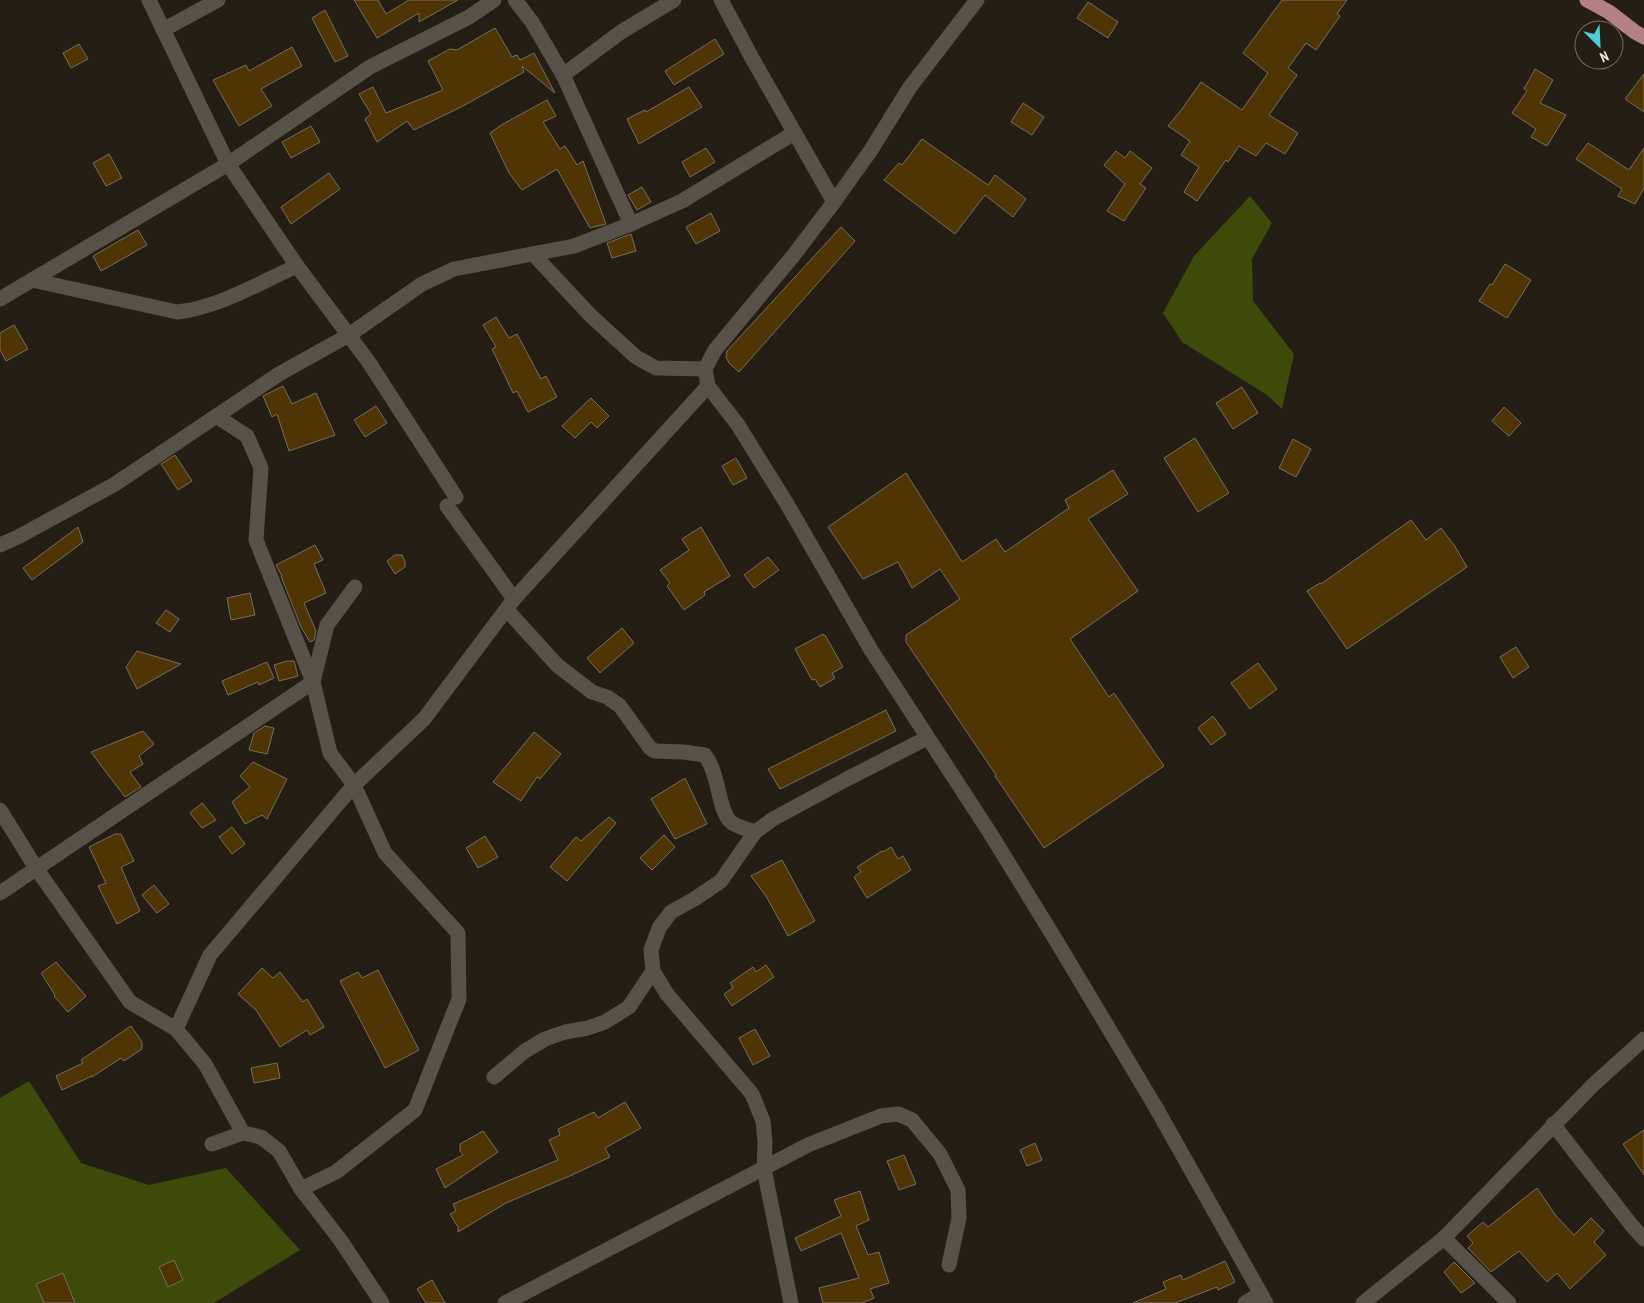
<svg xmlns="http://www.w3.org/2000/svg" width="1644" height="1303" font-family="'PT Sans Narrow',sans-serif">
  <style>
    .green { fill: #3e4b0b }
    .building { fill: #4f3503; stroke: #766f65 }
    .lines { fill: none; stroke-linecap: round; stroke-linejoin: round }
    .minor { stroke: #595248; stroke-width: 15 }
    .major { stroke: #b28085; stroke-width: 15 }
  </style>
  <rect width="100%" height="100%" fill="#241e15"/>
  <g class="green">
    <path d="M1250,196L1272,223L1252,259L1253,301L1294,354L1282,409L1267,395L1182,342L1163,313L1194,256Z"/>
    <path d="M29,1081L81,1163L149,1185L226,1168L300,1250L214,1303H0V1098Z"/>
  </g>
  <g class="building">
    <path d="M354,0H378L386,14L409,0H458L419,22V13L377,38Z"/>
    <path d="M1282,0H1347L1337,14L1340,16L1316,50L1306,43L1288,68L1297,75L1269,115L1298,133L1285,154L1266,143L1256,156L1239,146L1228,162L1226,160L1197,201L1184,192L1199,167L1181,155L1190,141L1168,126L1182,109L1201,82L1242,110L1268,73L1243,53Z"/>
    <path d="M1088,2L1118,22L1108,38L1077,18Z"/>
    <path d="M325,10L348,56L335,62L312,18Z"/>
    <path d="M495,28L512,57L517,55L520,60L534,53L555,93L522,66L524,72L463,106L414,130L407,121L377,142L365,119L371,114L359,94L373,87L386,113L443,90L428,61L450,49L457,50Z"/>
    <path d="M715,39L724,54L674,85L665,71Z"/>
    <path d="M79,44L88,59L71,68L63,53Z"/>
    <path d="M292,47L302,66L261,89L272,106L239,126L213,80L246,65L249,71Z"/>
    <path d="M1535,69L1553,80L1540,103L1566,115L1547,146L1531,137L1536,129L1512,113L1527,91L1524,89Z"/>
    <path d="M1644,74V112L1625,99Z"/>
    <path d="M689,87L702,107L639,144L627,119L645,110L646,112Z"/>
    <path d="M547,100L556,116L543,122L560,149L565,146L577,165L583,161L606,224L590,228L557,169L522,190L509,173L490,133L503,124Z"/>
    <path d="M1023,103L1044,117L1032,135L1011,122Z"/>
    <path d="M311,126L320,142L291,158L282,142Z"/>
    <path d="M922,139L988,185L995,175L1026,199L1013,217L985,195L955,234L884,180L899,163L902,165Z"/>
    <path d="M1588,143L1629,170L1644,148V188L1635,204L1618,196L1622,189L1576,159Z"/>
    <path d="M706,148L715,162L690,177L682,162Z"/>
    <path d="M1116,151L1125,158L1130,151L1152,168L1140,184L1146,188L1124,221L1107,211L1125,184L1104,165Z"/>
    <path d="M109,154L122,178L106,186L93,163Z"/>
    <path d="M329,173L340,189L291,224L281,207Z"/>
    <path d="M642,187L651,202L637,210L628,195Z"/>
    <path d="M711,213L720,231L696,244L686,227Z"/>
    <path d="M841,227L855,241L739,372L729,363L726,357L727,351Z"/>
    <path d="M138,230L147,245L101,271L93,256Z"/>
    <path d="M631,234L636,251L612,258L607,243Z"/>
    <path d="M1505,264L1531,280L1507,318L1479,301L1490,284L1492,285Z"/>
    <path d="M496,317L509,338L517,334L541,379L546,376L557,397L528,412L517,391L513,393L492,349L496,347L483,325Z"/>
    <path d="M14,325L28,349L6,361L0,350V333Z"/>
    <path d="M283,386L292,404L316,393L335,435L289,451L277,414L272,417L263,396Z"/>
    <path d="M1242,387L1258,413L1233,429L1216,403Z"/>
    <path d="M591,398L609,416L597,428L591,422L575,438L562,426Z"/>
    <path d="M376,406L387,423L365,437L354,420Z"/>
    <path d="M1504,407L1521,423L1509,436L1492,421Z"/>
    <path d="M1195,438L1229,493L1198,512L1164,458Z"/>
    <path d="M1293,439L1311,449L1296,477L1279,468Z"/>
    <path d="M175,455L192,481L178,490L161,464Z"/>
    <path d="M736,458L747,478L733,485L722,466Z"/>
    <path d="M1113,470L1128,494L1088,519L1138,591L1070,639L1109,697L1114,693L1164,766L1044,848L995,776L996,775L906,642V635L960,599L940,569L912,588L898,562L863,579L828,527L906,473L962,562L996,539L1005,552L1069,508L1065,500Z"/>
    <path d="M1411,520L1426,540L1441,528L1454,545L1467,567L1347,649L1307,591L1320,583L1321,584Z"/>
    <path d="M78,527L83,542L32,580L23,568Z"/>
    <path d="M701,527L730,576L704,592L705,595L684,610L667,586L670,583L660,570L689,550L682,539Z"/>
    <path d="M315,545L323,560L314,564L326,593L304,603L316,631L314,640L310,642L301,627L281,576H282L276,565Z"/>
    <path d="M395,555H402L405,561V567L395,574L387,561Z"/>
    <path d="M768,557L779,570L754,588L744,575Z"/>
    <path d="M250,593L255,615L231,620L227,598Z"/>
    <path d="M166,610L179,619L170,632L156,623Z"/>
    <path d="M622,628L634,643L600,673L587,658Z"/>
    <path d="M823,634L824,636L825,635L843,667L832,673L835,678L820,687L815,679L812,680L795,649Z"/>
    <path d="M1516,647L1529,667L1513,678L1500,657Z"/>
    <path d="M137,651L181,664L137,689L126,667Z"/>
    <path d="M287,661H294L298,676L279,681L274,665Z"/>
    <path d="M267,662L274,678L259,685L258,682L228,695L222,681Z"/>
    <path d="M1258,663L1277,689L1250,709L1231,683Z"/>
    <path d="M886,710L896,731L780,789L768,769Z"/>
    <path d="M1213,716L1226,734L1211,745L1198,728Z"/>
    <path d="M265,726L274,728L267,754L249,750L254,733Z"/>
    <path d="M143,731L154,744L139,756L143,764L130,772L141,787L125,797L91,752Z"/>
    <path d="M534,732L561,754L540,779L537,777L521,801L493,782Z"/>
    <path d="M253,762L287,779L267,819L262,815L245,824L232,802L250,787L240,776Z"/>
    <path d="M685,778L707,824L675,839L651,799Z"/>
    <path d="M202,803L216,820L202,828L190,813Z"/>
    <path d="M609,817L616,823L567,881L550,867L576,837L581,841Z"/>
    <path d="M232,827L245,844L232,854L219,837Z"/>
    <path d="M115,834H121L134,861L121,867L140,911L117,924L98,886L106,883L89,847Z"/>
    <path d="M664,835L675,847L652,870L640,858Z"/>
    <path d="M485,836L498,857L478,868L466,848Z"/>
    <path d="M891,847L898,859L903,856L911,870L867,898L854,877L861,872L857,867L882,851L883,852Z"/>
    <path d="M782,860L815,921L788,936L766,896L751,876Z"/>
    <path d="M154,885L169,904L157,913L142,895Z"/>
    <path d="M56,962L86,996L68,1012L54,996L55,995L41,973Z"/>
    <path d="M766,965L774,977L732,1006L724,994L733,988L730,983L753,967L756,972Z"/>
    <path d="M262,968L273,978L280,972L303,1002L307,999L324,1027L310,1035L307,1030L280,1047L256,1010L238,994Z"/>
    <path d="M378,970L419,1050L385,1068L340,981L358,972L362,978Z"/>
    <path d="M131,1026L142,1042V1049L124,1061L121,1058L92,1077V1076L62,1090L56,1076L83,1063L81,1060Z"/>
    <path d="M755,1029L770,1056L753,1065L739,1038Z"/>
    <path d="M277,1063L280,1078L254,1083L251,1068Z"/>
    <path d="M625,1102L641,1128L605,1148L610,1157L572,1175L506,1203L458,1232V1227L450,1214L456,1211L453,1204L558,1160L549,1140L560,1135L558,1129L594,1112L598,1118Z"/>
    <path d="M1644,1130V1175L1623,1144Z"/>
    <path d="M483,1131L498,1152L445,1188L436,1169L463,1155L460,1151V1144Z"/>
    <path d="M1035,1143L1042,1160L1027,1166L1020,1150Z"/>
    <path d="M904,1155L916,1184L899,1190L887,1161Z"/>
    <path d="M1537,1188L1556,1216L1574,1235L1591,1218L1604,1231L1594,1242L1606,1255L1570,1289L1557,1273L1547,1282L1519,1251L1491,1272L1468,1248L1473,1243L1467,1236L1483,1222L1488,1227Z"/>
    <path d="M860,1191L869,1220L856,1226L868,1255L879,1252L889,1283L870,1289L874,1298L862,1303H823L819,1288L859,1278L841,1233L801,1251L795,1238L841,1216L834,1200Z"/>
    <path d="M174,1260L183,1280L168,1287L159,1267Z"/>
    <path d="M1225,1261L1235,1282L1218,1290L1217,1287L1175,1303H1133L1166,1289L1163,1282L1181,1275L1183,1280Z"/>
    <path d="M1454,1262L1475,1283L1461,1293L1444,1272Z"/>
    <path d="M63,1273L75,1303H44L36,1284Z"/>
    <path d="M432,1280L445,1303H426L417,1289Z"/>
  </g>
  <g class="lines">
    <g class="minor">
      <path d="M149,0L228,164L297,266L368,361L456,497"/>
      <path d="M515,0L532,22L563,75L631,224"/>
      <path d="M721,0L752,58L834,202"/>
      <path d="M977,0L910,87L871,150L834,202L793,256L715,350L705,369L708,386L738,425L787,504L871,650L990,833L1057,942L1155,1106L1266,1303"/>
      <path d="M163,30L218,0"/>
      <path d="M563,75L621,32L674,0"/>
      <path d="M533,254L591,316L636,357L656,368L705,369"/>
      <path d="M32,280L228,164L370,67L469,17L494,0"/>
      <path d="M0,299L32,280L177,312C218,308 259,283 297,266"/>
      <path d="M216,416L247,436L261,468L256,540L313,682L327,625L355,587"/>
      <path d="M447,506L514,599"/>
      <path d="M0,545L18,537L115,484L279,374L349,335L422,284L454,269L574,246L631,224L682,201L794,133"/>
      <path d="M507,610L557,665L592,692L607,697L620,706L650,748L655,751L684,752L705,755C719,773 718,809 730,821C735,827 748,829 755,832"/>
      <path d="M0,810L36,868L130,1002L176,1029L205,1064L243,1133"/>
      <path d="M0,893L313,682L330,753L354,785L385,853L458,933L459,999L415,1110L336,1172L301,1189"/>
      <path d="M176,1029L210,955L354,785L424,719L514,599L708,386"/>
      <path d="M494,1077L525,1051L545,1039L565,1032L588,1028L605,1022L629,1007L653,971"/>
      <path d="M1553,1124L1633,1227L1644,1239"/>
      <path d="M212,1144L243,1133L261,1137L279,1151L301,1189L341,1241L382,1303"/>
      <path d="M1444,1238L1509,1303"/>
      <path d="M505,1303L808,1145L881,1116L898,1114L912,1120L940,1154L958,1190L959,1218L949,1265"/>
      <path d="M791,1303L764,1169L765,1141L763,1121L752,1094L667,994L653,971L651,950L659,928L671,912L696,898L721,881L755,832L773,819L845,780L927,738"/>
      <path d="M1245,1303L1260,1294"/>
      <path d="M1363,1303L1444,1238L1593,1085L1644,1039"/>
    </g>
    <path class="major" d="M1587,0L1609,12L1635,32L1644,37"/>
  </g>
  <g transform="translate(1599 45) rotate(156)"><circle r="24" fill="#241e15" stroke="#736e66"/>
  <path d="M0-4L9 19L0 12L-9 19Z" fill="#52cbd9"/>
  <text y="-8" font-size="14" font-weight="bold" text-anchor="middle" fill="#eae6e0">N</text>
  </g>
</svg>
